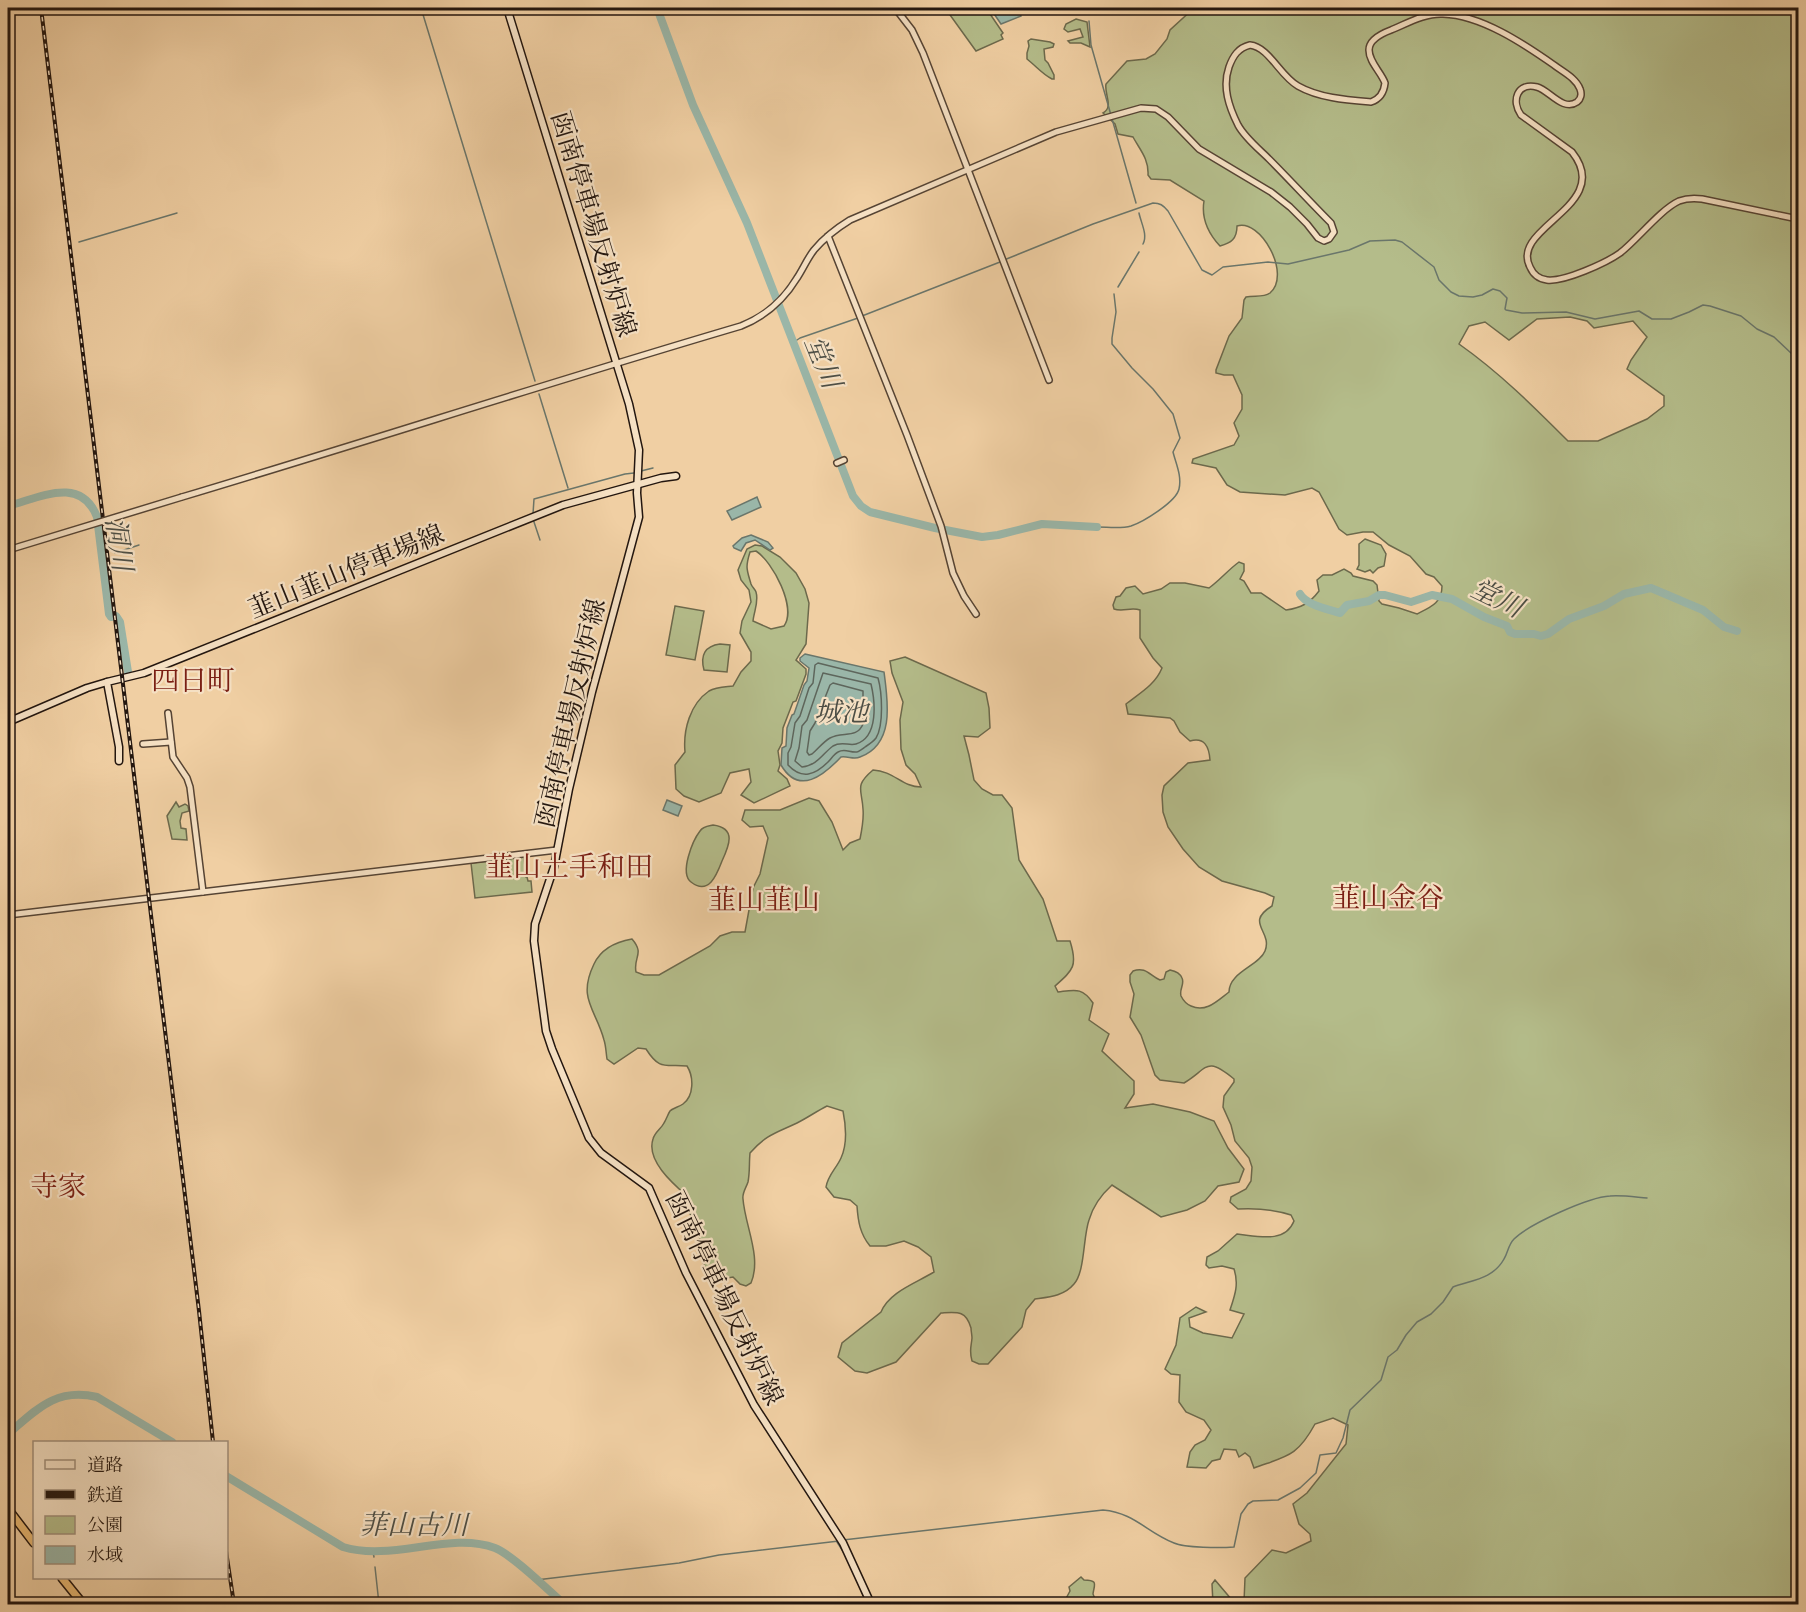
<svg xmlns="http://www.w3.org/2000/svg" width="1806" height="1612" font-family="'IM FELL Double Pica','Noto Serif JP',serif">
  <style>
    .green { fill: #b4bc8a; stroke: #6c694c; stroke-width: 1.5; fill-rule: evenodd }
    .water { fill: #9ab6a8; stroke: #6a766b; stroke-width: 1.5 }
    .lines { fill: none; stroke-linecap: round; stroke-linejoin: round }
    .shore { stroke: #5e665c; stroke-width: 1.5 }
    .stream { stroke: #6a766b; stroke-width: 1.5 }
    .river { stroke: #9ab6a8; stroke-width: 8 }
    .tertiary-casing { stroke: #564434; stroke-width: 8 }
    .secondary-casing { stroke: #23160f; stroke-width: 9 }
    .trunk-casing { stroke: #23160f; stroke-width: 10 }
    .tertiary { stroke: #f5e0c3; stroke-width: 5 }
    .secondary { stroke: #f5e0c3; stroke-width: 6 }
    .trunk { stroke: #e8b872; stroke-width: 7 }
    .rail-casing { stroke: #23160f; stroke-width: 4 }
    .rail { stroke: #f5e0c3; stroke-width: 1.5; stroke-dasharray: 4.5; stroke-linecap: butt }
    .tertiary-bridge-casing { stroke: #564434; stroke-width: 8; stroke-linecap: butt }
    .tertiary-bridge { stroke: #f5e0c3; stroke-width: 5 }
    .labels { text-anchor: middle; stroke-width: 4.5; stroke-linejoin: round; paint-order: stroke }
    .street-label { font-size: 26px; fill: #23160f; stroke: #f5e0c3 }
    .water-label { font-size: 27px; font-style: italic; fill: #4d4e45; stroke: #f5e0c3 }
    .quarter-label { font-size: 28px; fill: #7a1f14; stroke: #f5e0c3 }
  </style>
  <rect width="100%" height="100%" fill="#f0cfa3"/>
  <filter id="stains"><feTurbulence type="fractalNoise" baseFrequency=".00333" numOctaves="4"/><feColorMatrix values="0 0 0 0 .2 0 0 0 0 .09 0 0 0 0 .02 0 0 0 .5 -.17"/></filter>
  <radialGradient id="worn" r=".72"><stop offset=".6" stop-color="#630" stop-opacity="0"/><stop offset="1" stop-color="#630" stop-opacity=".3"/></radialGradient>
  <g class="green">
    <path d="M945,8H986L1003,33L1001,35L1003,39L976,51Z"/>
    <path d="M1194,8H1798V1604H1213L1212,1584L1215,1580L1232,1600L1244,1602L1245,1578L1272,1550L1286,1553L1311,1541L1310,1534L1299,1524L1293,1504L1307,1493L1346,1444L1348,1425L1333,1418L1315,1424C1297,1457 1287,1456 1254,1468L1250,1457L1245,1453L1239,1457L1236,1450L1224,1449L1220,1459L1212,1461L1206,1468L1187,1467L1190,1452L1195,1445L1205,1440L1211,1430L1204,1420L1186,1412L1179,1402L1180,1375L1171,1374L1165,1369L1176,1345L1180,1318L1196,1307L1206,1312L1189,1318L1190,1327L1203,1333L1232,1338L1244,1314L1230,1310C1235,1295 1239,1284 1234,1269L1222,1266L1209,1268L1206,1265L1207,1257L1218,1251L1237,1234C1257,1236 1285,1244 1294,1221L1291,1215C1273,1209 1257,1208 1238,1209L1230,1202L1231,1197L1246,1189L1251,1181L1252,1167L1249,1158L1235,1141L1231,1125L1223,1107L1224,1096L1234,1082V1079C1205,1055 1208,1069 1184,1083L1160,1080L1155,1075L1141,1035L1130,1017L1134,994L1130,982V975L1133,971C1146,966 1150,976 1160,980L1164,979L1166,972L1170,970C1175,971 1180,973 1182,978C1185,984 1179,989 1181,996C1183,1000 1186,1004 1191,1006C1206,1013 1217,1001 1229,992C1229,972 1259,966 1265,951C1273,931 1244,923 1272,906L1274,897L1265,893L1222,881L1199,867L1183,849L1168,827L1163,812L1162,795L1164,786L1188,763L1210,760C1209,747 1205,737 1190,741L1180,732L1174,721L1170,718L1128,714L1126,704C1140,693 1155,685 1162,668L1153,658L1140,638V610C1131,607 1123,612 1114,609L1113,605L1116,597L1120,596L1126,588L1135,586L1143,594L1161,589L1170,583H1185L1209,588C1220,580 1228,570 1239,562L1244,564V571L1240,579L1244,581L1251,593H1261L1286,610C1301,608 1310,603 1319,591L1317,580L1323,575H1332L1344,569L1351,573L1353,576L1373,581L1377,585L1379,601L1382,604L1399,608L1417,614C1431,607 1442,603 1442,586L1434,577L1426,574L1410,556L1389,545L1373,532H1363L1347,535L1339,529L1319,492L1312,488L1285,495L1240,492L1227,485L1216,468L1192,463L1193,459L1234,445L1239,436L1234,423L1242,409V395L1233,375H1224L1216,373V370L1229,336L1242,318L1244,300L1246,297C1254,295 1263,298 1270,293C1292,274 1260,218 1237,226C1237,239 1231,243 1220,246C1208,233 1201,219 1204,201L1170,180L1151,179L1148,175C1149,159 1140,150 1133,137L1118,134L1115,124L1103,113C1114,107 1104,94 1106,84L1127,61L1146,59L1155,54L1167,39L1170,30ZM1570,317L1587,321L1594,328L1633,321L1647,337L1631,360L1627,369L1664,396V406L1647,419L1598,441H1568C1533,406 1500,373 1459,344L1469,326L1485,322L1509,340L1537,319Z"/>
    <path d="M1076,19L1087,22L1090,47L1081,43H1070L1068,41L1083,37L1080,29L1068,32L1064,29L1066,24Z"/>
    <path d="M1031,39L1050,42L1054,44L1053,47L1044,49L1045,60L1048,63L1054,75V79H1052C1042,74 1036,66 1027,59V53L1029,46L1028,41Z"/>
    <path d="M1365,539L1381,545L1386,554L1384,566L1378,568L1373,573L1370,570L1365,572L1357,569L1359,565V544Z"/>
    <path d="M755,545L762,546L780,557L796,573L805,589L809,603L806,644L796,660L806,669V674L796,701L793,702L783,728L782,743L778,751L780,765L778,771L787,779L790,786L754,803L741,795L751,782L749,769L730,773L721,793L699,802L684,796L676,789L675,765L685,752C683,730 690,704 709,691C716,687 725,687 733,686L741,672L751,661V652L740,633L742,621L751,602L749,590L741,580L738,570L747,549ZM756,551C773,562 797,608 784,626L771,629L753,621C754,611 759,602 756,592C755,589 752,587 751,584C747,570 745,568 750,552Z"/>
    <path d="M675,606L704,611L695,660L666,655Z"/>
    <path d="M720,644L730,645L727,672L704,670C700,655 705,646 720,644Z"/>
    <path d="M905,657L986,693L989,708L990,728L978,737L964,736L969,755L974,780L982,789L993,795H1002L1012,808L1019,860L1043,899L1057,941H1070C1078,966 1073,970 1055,986L1058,992C1075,990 1082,987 1093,1003L1089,1020L1109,1034L1102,1051L1134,1081V1094L1125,1108L1153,1104L1190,1112L1214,1121L1228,1148L1244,1169L1239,1182L1218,1186L1205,1201L1187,1210L1161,1217L1112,1185C1101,1195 1093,1206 1089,1220C1083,1237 1085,1272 1074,1284C1064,1296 1049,1297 1035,1299L1026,1310L1022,1327L988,1364H979L972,1361C969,1350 971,1349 972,1338C972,1335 971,1331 971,1328C966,1310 957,1312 941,1313L896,1362L867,1373L855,1371L838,1357L842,1343L881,1312C889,1292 916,1283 934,1272L931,1257L918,1247L904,1241L886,1246H870C860,1234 858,1221 857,1206L850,1200L834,1197L826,1187C828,1175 836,1169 841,1158C848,1143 846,1126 843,1111L827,1106C817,1111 807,1118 797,1123C776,1133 767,1134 750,1153C749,1163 750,1172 748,1182C746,1188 742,1193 743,1199C745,1226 762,1257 751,1283L746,1286L740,1284L733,1277L716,1280L706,1269L702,1260L701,1242L689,1211L687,1196C672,1183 646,1160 653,1139C655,1132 661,1129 664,1123C666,1120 668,1114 670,1111C673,1108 679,1107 683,1104C694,1096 694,1077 687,1066C665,1064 660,1071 646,1049L638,1048L614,1064L607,1059C606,1053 606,1046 604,1040C596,1009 577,999 594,964C601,949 615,942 632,939C645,954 633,957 636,972L644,975H659L710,946L720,936L732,932H745L753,888L760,874L768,838L763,826L750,827L742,820L745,810H780L809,798L819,801L832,822L843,850L850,843L860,839C862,829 864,819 863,809C862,789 854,786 873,770C894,771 902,787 921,787L915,774L906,765L901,749L900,720L903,702L892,673L890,661Z"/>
    <path d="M176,802L179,807L185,804L188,806L189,811L182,813L180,821L181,828L186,829L187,840L172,839L167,816Z"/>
    <path d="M713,825C737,828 729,846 722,861C717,874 709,896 691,882C679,873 693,840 700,831C703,826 708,826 713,825Z"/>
    <path d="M524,857L526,877H527L528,881H531L532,892L475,898L471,863Z"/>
    <path d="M1081,1577L1084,1580C1099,1580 1094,1585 1093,1594L1097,1604H1063L1070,1591L1069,1587Z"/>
  </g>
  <g class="water">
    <path d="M990,8H1019L1021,16L1001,24Z"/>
    <path d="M757,497L761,507L732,520L727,511Z"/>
    <path d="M751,535L768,542L773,548L770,550L755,540L746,543L741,551L734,548L733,546L742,538Z"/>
    <path d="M805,654L884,672C888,702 895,744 860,757C854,760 848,756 841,757C824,775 799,796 781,765L782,748L786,746L787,728L792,715L794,714L804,685L807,681L809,668L800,661V658Z"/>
    <path d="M667,800L682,806L678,816L663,810Z"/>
  </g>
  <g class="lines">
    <g class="shore">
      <path d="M818,663L878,678C882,692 884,725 876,738C873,742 868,745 865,747C864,748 858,752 857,752C850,753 845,748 838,752C834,754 831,759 828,762C815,775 802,780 788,765V753L791,747L795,723L800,716L809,688L813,683L815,665Z"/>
      <path d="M823,673L871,684C875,701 879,737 856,744C849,746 841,741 833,746C822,754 818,765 802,767L795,761L799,748L802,726L807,720Z"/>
      <path d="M833,683L863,691V724C857,739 842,731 830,738C823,742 818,749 812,754L809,755L807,752L810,731L815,723L830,685Z"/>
    </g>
    <g class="stream">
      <path d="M421,8L535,381"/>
      <path d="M1089,21L1091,45L1136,203"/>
      <path d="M1139,213C1141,223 1148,235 1143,244"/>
      <path d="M79,242L177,213"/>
      <path d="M1004,260L1093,224L1153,203C1160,203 1163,205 1168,211L1202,270L1212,275L1223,267L1268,262L1288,264L1349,250L1370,241L1395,240L1402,242L1434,267L1439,280L1451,292L1459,296L1473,297L1482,295L1493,289L1500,291L1507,298L1505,309L1506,310L1522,313L1566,312L1595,319L1639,311L1652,319H1671L1689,312L1703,305L1710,306L1741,316L1757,329L1774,337L1792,354L1798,368"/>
      <path d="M1118,287L1139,252"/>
      <path d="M862,316L1000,262"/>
      <path d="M794,342L800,338L858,318"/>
      <path d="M539,394L568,488"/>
      <path d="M641,471L653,468"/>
      <path d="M533,514L534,499L625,474L634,473"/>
      <path d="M533,519L540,540"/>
      <path d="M1097,527C1108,527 1121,529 1131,526C1143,522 1176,502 1179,489C1182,476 1176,464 1173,452L1180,438L1173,414L1153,389L1132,368L1112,344V338L1116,312L1114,294"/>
      <path d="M115,553L139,545"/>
      <path d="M843,1540L1103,1510C1135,1513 1146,1532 1174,1543C1185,1548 1221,1548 1234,1547L1241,1514L1248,1504L1253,1501L1278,1500L1300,1488L1316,1473L1320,1455L1336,1453L1343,1438L1350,1410L1381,1380L1388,1357L1397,1350L1406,1335L1417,1322L1431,1314L1443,1302L1453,1287C1472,1280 1493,1279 1504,1259C1508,1253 1508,1245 1514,1239C1529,1224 1589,1197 1610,1196C1622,1195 1635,1197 1647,1198"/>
      <path d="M837,1542L844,1553"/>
      <path d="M373,1552L374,1557"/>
      <path d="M375,1567L379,1604"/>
      <path d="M855,1576L867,1604"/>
      <path d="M536,1580L679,1563L719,1555L839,1541"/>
    </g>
    <g class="river">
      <path d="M657,8L693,105L747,223L853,496L861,506L870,512L935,528L982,537L998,535L1042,524L1097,527"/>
      <path d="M8,506C39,498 81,475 97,517L109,614L111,617L116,616L120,622L128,672"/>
      <path d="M1300,594C1306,605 1328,609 1340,613L1347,605L1369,601L1379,595H1385L1411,602L1432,595L1452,599L1484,617L1507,626L1510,632L1515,634H1534L1541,636L1548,634L1569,619L1604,606L1624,594L1651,588L1703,610L1724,627L1737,631"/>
      <path d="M8,1434C36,1410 56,1387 97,1397L172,1442"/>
      <path d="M226,1476L343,1547C392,1562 450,1531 495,1548C513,1555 548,1590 564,1604"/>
    </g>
    <g class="tertiary-casing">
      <g id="tertiary">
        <path d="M895,8L912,30L923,53L1049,380"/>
        <path d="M828,236L907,435L941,526L953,573L964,596L976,614"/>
        <path d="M837,463L844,460"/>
        <path d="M182,497C369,441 554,381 741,326C766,316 783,301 797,278C803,269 807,259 814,250C824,238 837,228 850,220L1056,132L1141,108L1156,109L1168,117L1199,149L1271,192L1290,207L1307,224L1318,238L1324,241L1329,239L1334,232L1331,223C1310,202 1290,180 1269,159C1259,149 1245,138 1238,125C1229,107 1222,87 1229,67C1233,56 1238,48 1250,45C1269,47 1280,76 1298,86C1319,98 1347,100 1371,102C1380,99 1384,92 1385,83C1381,72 1369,62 1369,50C1369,39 1383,33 1391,30C1408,23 1425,13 1443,14C1481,15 1524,44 1554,65C1563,72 1576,78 1580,89C1582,94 1581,99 1577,102C1563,112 1549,90 1537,87C1517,82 1511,101 1521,115L1572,152C1615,206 1509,227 1530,267C1533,274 1539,279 1547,280C1564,282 1606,263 1620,253C1638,239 1660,210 1679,201C1687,198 1694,198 1702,199L1798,219"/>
        <path d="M168,713L173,757L187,778L190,787L203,892"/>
        <path d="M143,744L171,742"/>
        <path d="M8,915L557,850"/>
      </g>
    </g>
    <g class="secondary-casing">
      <g id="secondary">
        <path d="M507,8L629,404L639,450L637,493L639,517L592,692L569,789L554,867L535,924L534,941L546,1031L552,1049L589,1138L601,1153L649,1188L686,1273L754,1405L843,1543L871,1604"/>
        <path d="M8,722L87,688L107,682"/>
        <path d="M119,761V747L107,682L144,673L563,505L661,478L676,476"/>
      </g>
    </g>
    <g class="trunk-casing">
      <g id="trunk">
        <path d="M8,1509L34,1543"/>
        <path d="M62,1578L83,1604"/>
      </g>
    </g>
    <use href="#tertiary" class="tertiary"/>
    <use href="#secondary" class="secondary"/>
    <use href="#trunk" class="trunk"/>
    <g class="rail-casing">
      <g id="rail">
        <path d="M41,8L199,1311L213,1442"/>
        <path d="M226,1551L234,1604"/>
      </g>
    </g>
    <use href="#rail" class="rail"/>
    <g class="tertiary-bridge-casing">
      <path id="tertiary-bridge" d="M8,550L182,497"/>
    </g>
    <use href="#tertiary-bridge" class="tertiary-bridge"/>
  </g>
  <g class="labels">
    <g class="street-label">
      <text transform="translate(594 224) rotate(73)" y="9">函南停車場反射炉線</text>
      <text transform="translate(346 571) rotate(-22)" y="9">韮山韮山停車場線</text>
      <text transform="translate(570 713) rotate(-77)" y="9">函南停車場反射炉線</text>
      <text transform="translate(725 1298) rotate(64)" y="9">函南停車場反射炉線</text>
    </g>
    <g class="water-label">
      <text transform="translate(823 362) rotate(68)" y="9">堂川</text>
      <text transform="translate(119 544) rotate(81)" y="9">洞川</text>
      <text transform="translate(1497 598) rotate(26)" y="9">堂川</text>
      <text x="841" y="721">城池</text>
      <text x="414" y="1534">菲山古川</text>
    </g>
    <g class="quarter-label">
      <text x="193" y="690">四日町</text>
      <text x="569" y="876">韮山土手和田</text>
      <text x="1388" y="907">韮山金谷</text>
      <text x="764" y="909">韮山韮山</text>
      <text x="58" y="1196">寺家</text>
    </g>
  </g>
  <rect width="1806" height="1612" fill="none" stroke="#f0cfa3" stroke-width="30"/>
  <rect x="9" y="9" width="1788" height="1594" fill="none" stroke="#23160f" stroke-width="3"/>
  <rect x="15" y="15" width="1776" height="1582" fill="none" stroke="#23160f" stroke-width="1.5"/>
  <rect x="33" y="1441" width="195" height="138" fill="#f5e0c3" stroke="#a18f7b" stroke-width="1.5"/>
  <rect x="45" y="1460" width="30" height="9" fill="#f5e0c3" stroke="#a18f7b" stroke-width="1.5"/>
  <text x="87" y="1471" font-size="18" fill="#23160f">道路</text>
  <rect x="45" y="1490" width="30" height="9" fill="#23160f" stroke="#a18f7b" stroke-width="1.5"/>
  <text x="87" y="1501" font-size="18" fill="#23160f">鉄道</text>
  <rect x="45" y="1516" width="30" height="18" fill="#b4bc8a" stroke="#a18f7b" stroke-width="1.5"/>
  <text x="87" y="1531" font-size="18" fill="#23160f">公園</text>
  <rect x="45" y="1546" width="30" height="18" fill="#9ab6a8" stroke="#a18f7b" stroke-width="1.5"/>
  <text x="87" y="1561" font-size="18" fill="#23160f">水域</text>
  <rect width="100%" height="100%" filter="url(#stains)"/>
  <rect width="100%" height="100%" fill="url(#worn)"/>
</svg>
